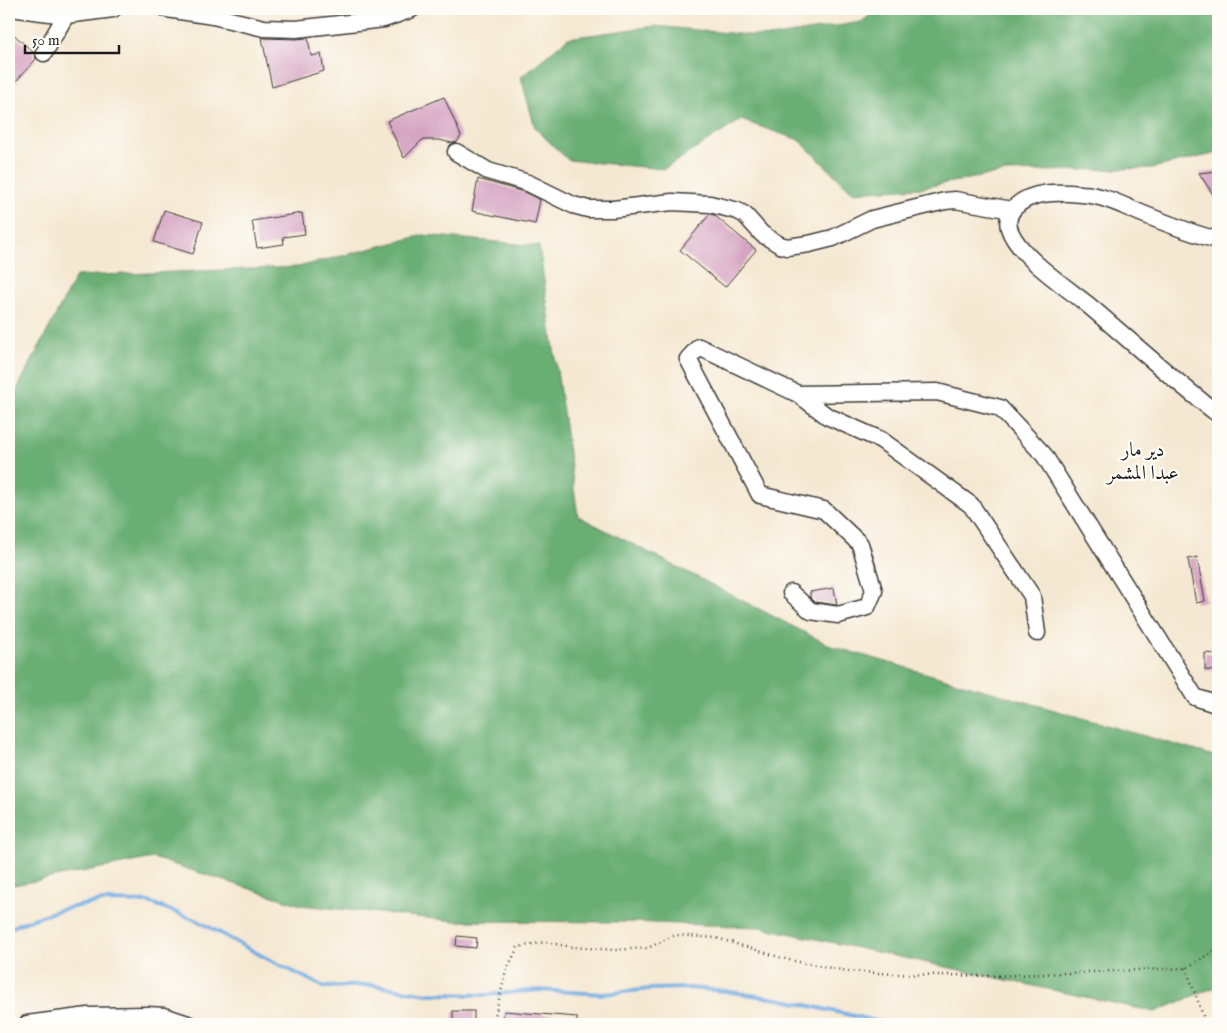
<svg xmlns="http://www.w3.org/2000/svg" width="1227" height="1033" font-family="'IM FELL English',Amiri,serif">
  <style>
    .forest { fill: #69ae73; stroke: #426548 }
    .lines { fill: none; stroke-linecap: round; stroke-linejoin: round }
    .stream { stroke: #70abe1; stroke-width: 4 }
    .building { fill: #d6a4c2 }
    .minor-casing { stroke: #3d3b37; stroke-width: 19 }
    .path { stroke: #3d3b37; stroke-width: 2.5; stroke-dasharray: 1 4; stroke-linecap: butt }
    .minor { stroke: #fff; stroke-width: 16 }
    .labels { text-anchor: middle; stroke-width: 4.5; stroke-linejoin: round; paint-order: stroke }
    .quarter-label { font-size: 20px; fill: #1c1c1c; stroke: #fdfcf7 }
  </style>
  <rect width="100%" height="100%" fill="#fdfcf7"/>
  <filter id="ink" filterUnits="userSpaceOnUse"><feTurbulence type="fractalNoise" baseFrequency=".02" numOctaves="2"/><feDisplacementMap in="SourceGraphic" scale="10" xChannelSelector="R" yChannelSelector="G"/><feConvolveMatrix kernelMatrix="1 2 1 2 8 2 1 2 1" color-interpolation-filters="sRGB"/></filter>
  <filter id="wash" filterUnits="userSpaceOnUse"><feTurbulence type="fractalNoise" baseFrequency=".0096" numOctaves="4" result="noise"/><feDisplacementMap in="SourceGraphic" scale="20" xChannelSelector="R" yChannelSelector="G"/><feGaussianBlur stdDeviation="1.12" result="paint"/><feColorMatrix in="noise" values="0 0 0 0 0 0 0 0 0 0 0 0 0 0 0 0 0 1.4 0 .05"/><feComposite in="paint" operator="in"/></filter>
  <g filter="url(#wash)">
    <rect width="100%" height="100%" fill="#f5e8d2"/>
    <g class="forest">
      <path d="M879,9H1218V153L1152,168L1006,172L920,188L852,192L799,140L741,120L664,169L568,160L535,128L521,77L568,38L655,26L770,37L861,22Z"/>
      <path d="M424,235L539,246L578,516L831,646L1218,757V986L1155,1012L760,927L628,922L455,921L301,905L153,858L9,886V402L11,401L76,276L298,267Z"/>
    </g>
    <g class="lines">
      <path class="stream" d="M9,929L19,924L59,910L102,901L149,902L198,921L264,957L324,987L372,985L427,994L486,995L538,990L603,994L650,989L689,988L725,991L784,1000L889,1024"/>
    </g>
    <g id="blocks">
      <g class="building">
        <path d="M9,30L34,53L36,59L9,89Z"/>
        <path d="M262,38L296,39L308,38L311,56L321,54L324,71L272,87Z"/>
        <path d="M444,97L461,136L457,142L452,143L439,140H422L404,158L387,121Z"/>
        <path d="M1218,171V202L1199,173Z"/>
        <path d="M478,179L524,192L540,200L535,224L472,211Z"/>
        <path d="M164,210L203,222L193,254L154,242Z"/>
        <path d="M302,213L305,234L283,237L284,244L257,248L252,221Z"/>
        <path d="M710,214L714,215L756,250L725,287L680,250Z"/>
        <path d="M1197,557L1205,601L1196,603L1188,559Z"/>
        <path d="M834,588L837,605L815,602L810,597V592Z"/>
        <path d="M1205,653L1218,654V671L1205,670Z"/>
        <path d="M457,936L477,938L476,948L456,946Z"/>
        <rect x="453" y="1011" width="21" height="13"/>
        <path d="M504,1011L577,1017V1024H503Z"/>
      </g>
    </g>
  </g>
  <g filter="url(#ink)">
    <use href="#blocks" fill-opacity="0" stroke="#3d3b37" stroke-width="1"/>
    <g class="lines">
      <g class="minor-casing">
        <g id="minor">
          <path d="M18,9L66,15L113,9"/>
          <path d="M167,9L213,16L264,28L296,29L384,19L412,9"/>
          <path d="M44,53L66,15"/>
          <path d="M456,152L488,171L528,183L573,205L588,209H613L672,202L710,204L738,211L745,215L762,234L780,245L787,247L809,244L833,238L872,219L945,201L955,200L1012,210"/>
          <path d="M1218,240C1193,234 1168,224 1143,214C1124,206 1103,195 1082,194C1060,192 1031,190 1014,208C1009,214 1007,220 1009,228C1017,255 1066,287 1087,304C1131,341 1173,380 1218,414"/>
          <path d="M798,394L827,416L881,440L971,505L1032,596L1037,633"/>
          <path d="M791,593L811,611L838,615L867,607L874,591L860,544L824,510L760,495L688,359L699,347L798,394L937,392L1000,408L1044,455L1195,697L1218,705"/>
          <path d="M27,1024L88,1016L148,1015L164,1016L188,1024"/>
        </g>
      </g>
      <g class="path">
        <path d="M1186,968L1206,1024"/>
        <path d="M493,1024L506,971L518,947L545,942L572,947L615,950L648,948L675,935L717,938L789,960L847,971L894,974L994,976L1186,968L1218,949"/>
      </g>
      <use href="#minor" class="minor"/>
    </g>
  </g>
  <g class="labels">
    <g class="quarter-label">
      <text x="1143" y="456">دير مار<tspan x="1143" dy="23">عبدا المشمر</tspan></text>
    </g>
  </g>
  <rect width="1227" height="1033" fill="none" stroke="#fdfcf7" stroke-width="30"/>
  <path d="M25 45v8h94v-8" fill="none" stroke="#1c1c1c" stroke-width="2.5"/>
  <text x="32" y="45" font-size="15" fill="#1c1c1c" stroke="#fdfcf7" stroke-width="4" paint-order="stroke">50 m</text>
</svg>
